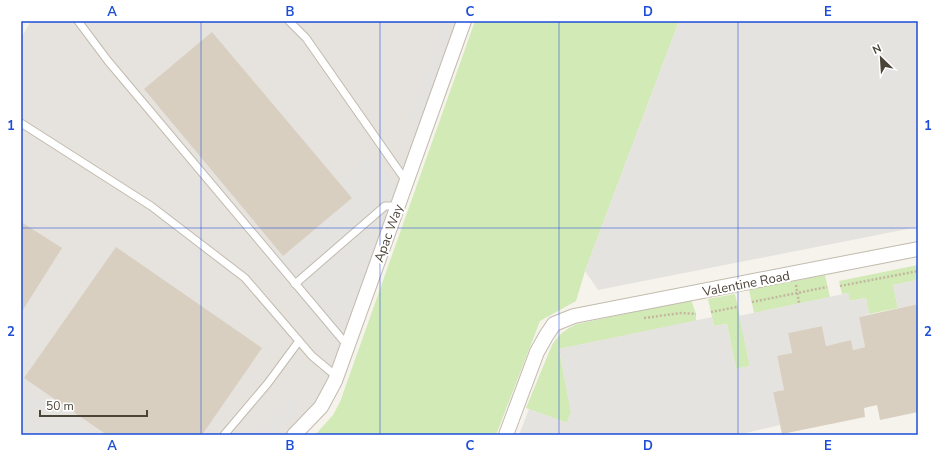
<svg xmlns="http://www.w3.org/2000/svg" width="939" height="456" font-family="'Nunito Sans',sans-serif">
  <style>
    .industrial { fill: #e6e2dd }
    .green { fill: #d2eab5 }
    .parking { fill: #e5e3e0 }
    .building { fill: #d8cfc1 }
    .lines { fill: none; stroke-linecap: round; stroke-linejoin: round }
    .service-casing { stroke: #c2bbae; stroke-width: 9 }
    .minor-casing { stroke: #c2bbae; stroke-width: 16 }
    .path { stroke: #c4b79f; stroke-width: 2.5; stroke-dasharray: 2 2; stroke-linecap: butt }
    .service { stroke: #fff; stroke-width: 7 }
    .minor { stroke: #fff; stroke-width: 14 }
    .grid { fill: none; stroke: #1d4ed8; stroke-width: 1; stroke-opacity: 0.55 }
    .labels { text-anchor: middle; stroke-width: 4; stroke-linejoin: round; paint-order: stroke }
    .street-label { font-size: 13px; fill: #4b4439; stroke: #fff }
    .neatline { fill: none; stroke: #1d4ed8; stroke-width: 1.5 }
    .grid-label { font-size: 13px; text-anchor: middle; font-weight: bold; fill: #1d4ed8 }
  </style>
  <rect width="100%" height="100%" fill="#f6f3ec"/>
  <path class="industrial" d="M31,21H464L335,381L294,435H21V38Z"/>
  <g class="green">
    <path d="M475,21H679L585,271L576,301L540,321L496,435H315L333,415L340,402Z"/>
    <path d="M918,265V280L893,285L898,308L869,314L866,298L849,301L848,293L842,294L839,281Z"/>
    <path d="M825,275L830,297L754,313L749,290Z"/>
    <path d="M735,294L750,366L736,369L727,324L714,326L708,299Z"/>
    <path d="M691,300L696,314V321L559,349L571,412L567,423L526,408L552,345C559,334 566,329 577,324Z"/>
  </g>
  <g class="parking">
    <path d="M443,21H458L420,128L407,123Z"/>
    <path d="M679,21H918V227L598,290L585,271Z"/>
    <path d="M370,154L402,193L344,356L271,268L283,256L352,198L338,182Z"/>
    <path d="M918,280V304L898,308L893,285Z"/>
    <path d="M848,293L850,301L866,298L869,314L859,317L865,347L853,350L851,340L826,346L822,326L788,333L792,353L777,357L784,390L773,392L780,425L737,435H519L529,409L567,423L571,412L559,349L712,317L714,326L727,324L736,369L750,366L739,316Z"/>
    <path d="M21,388L96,435H21Z"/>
    <path d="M290,398L300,409L273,435H252Z"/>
  </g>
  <g class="building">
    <path d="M212,32L352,198L283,256L144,89Z"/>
    <path d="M21,222L62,248L21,313Z"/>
    <path d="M116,247L262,348L202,435H107L24,378Z"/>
    <path d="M918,304V412L880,420L877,405L864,408L865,417L782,434L773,392L784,390L777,356L792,353L788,333L822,326L826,346L851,340L853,350L865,347L859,317Z"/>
  </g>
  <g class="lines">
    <g class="service-casing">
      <g id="service">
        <path d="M78,21L108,61L347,345"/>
        <path d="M289,21L306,38L406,181"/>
        <path d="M21,123L151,206L245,278L312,356L336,376"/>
        <path d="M295,284L385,206H397"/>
        <path d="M224,435L268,383L299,341"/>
      </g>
    </g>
    <g class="minor-casing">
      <g id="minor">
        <path d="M294,435L321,407L335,381L464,21"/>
        <path d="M506,435L537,352L546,336L554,324L574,316L918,249"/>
      </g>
    </g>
    <g class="path">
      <path d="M796,285L799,303"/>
      <path d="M840,286L918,271"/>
      <path d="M752,302L827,287"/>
      <path d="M711,312L737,307"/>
      <path d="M644,318L681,313L696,314"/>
    </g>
    <use href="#service" class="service"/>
    <use href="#minor" class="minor"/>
  </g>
  <path class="grid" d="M201,21V435M380,21V435M559,21V435M738,21V435M21,228H918"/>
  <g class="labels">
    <g class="street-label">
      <text transform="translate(388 233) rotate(-70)" y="5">Apac Way</text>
      <text transform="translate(746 283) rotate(-11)" y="5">Valentine Road</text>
    </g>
  </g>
  <rect width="939" height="456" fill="none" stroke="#ffffff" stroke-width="44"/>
  <g transform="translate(881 58) rotate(335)" stroke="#ffffff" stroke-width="3" paint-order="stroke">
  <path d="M0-3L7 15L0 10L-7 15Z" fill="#4b4439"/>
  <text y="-6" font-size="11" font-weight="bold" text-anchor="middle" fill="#4b4439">N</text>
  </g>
  <path d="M40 410v6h107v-6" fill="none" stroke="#4b4439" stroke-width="2"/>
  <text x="46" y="410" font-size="12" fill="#4b4439" stroke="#ffffff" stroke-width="3" paint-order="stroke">50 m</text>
  <rect x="22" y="22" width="895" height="412" class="neatline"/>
  <g class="grid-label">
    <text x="112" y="16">A</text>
    <text x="290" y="16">B</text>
    <text x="470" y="16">C</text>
    <text x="648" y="16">D</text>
    <text x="828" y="16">E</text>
    <text x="11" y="130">1</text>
    <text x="928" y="130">1</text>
    <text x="11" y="336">2</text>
    <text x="928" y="336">2</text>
    <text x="112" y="450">A</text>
    <text x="290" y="450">B</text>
    <text x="470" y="450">C</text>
    <text x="648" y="450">D</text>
    <text x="828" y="450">E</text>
  </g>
</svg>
